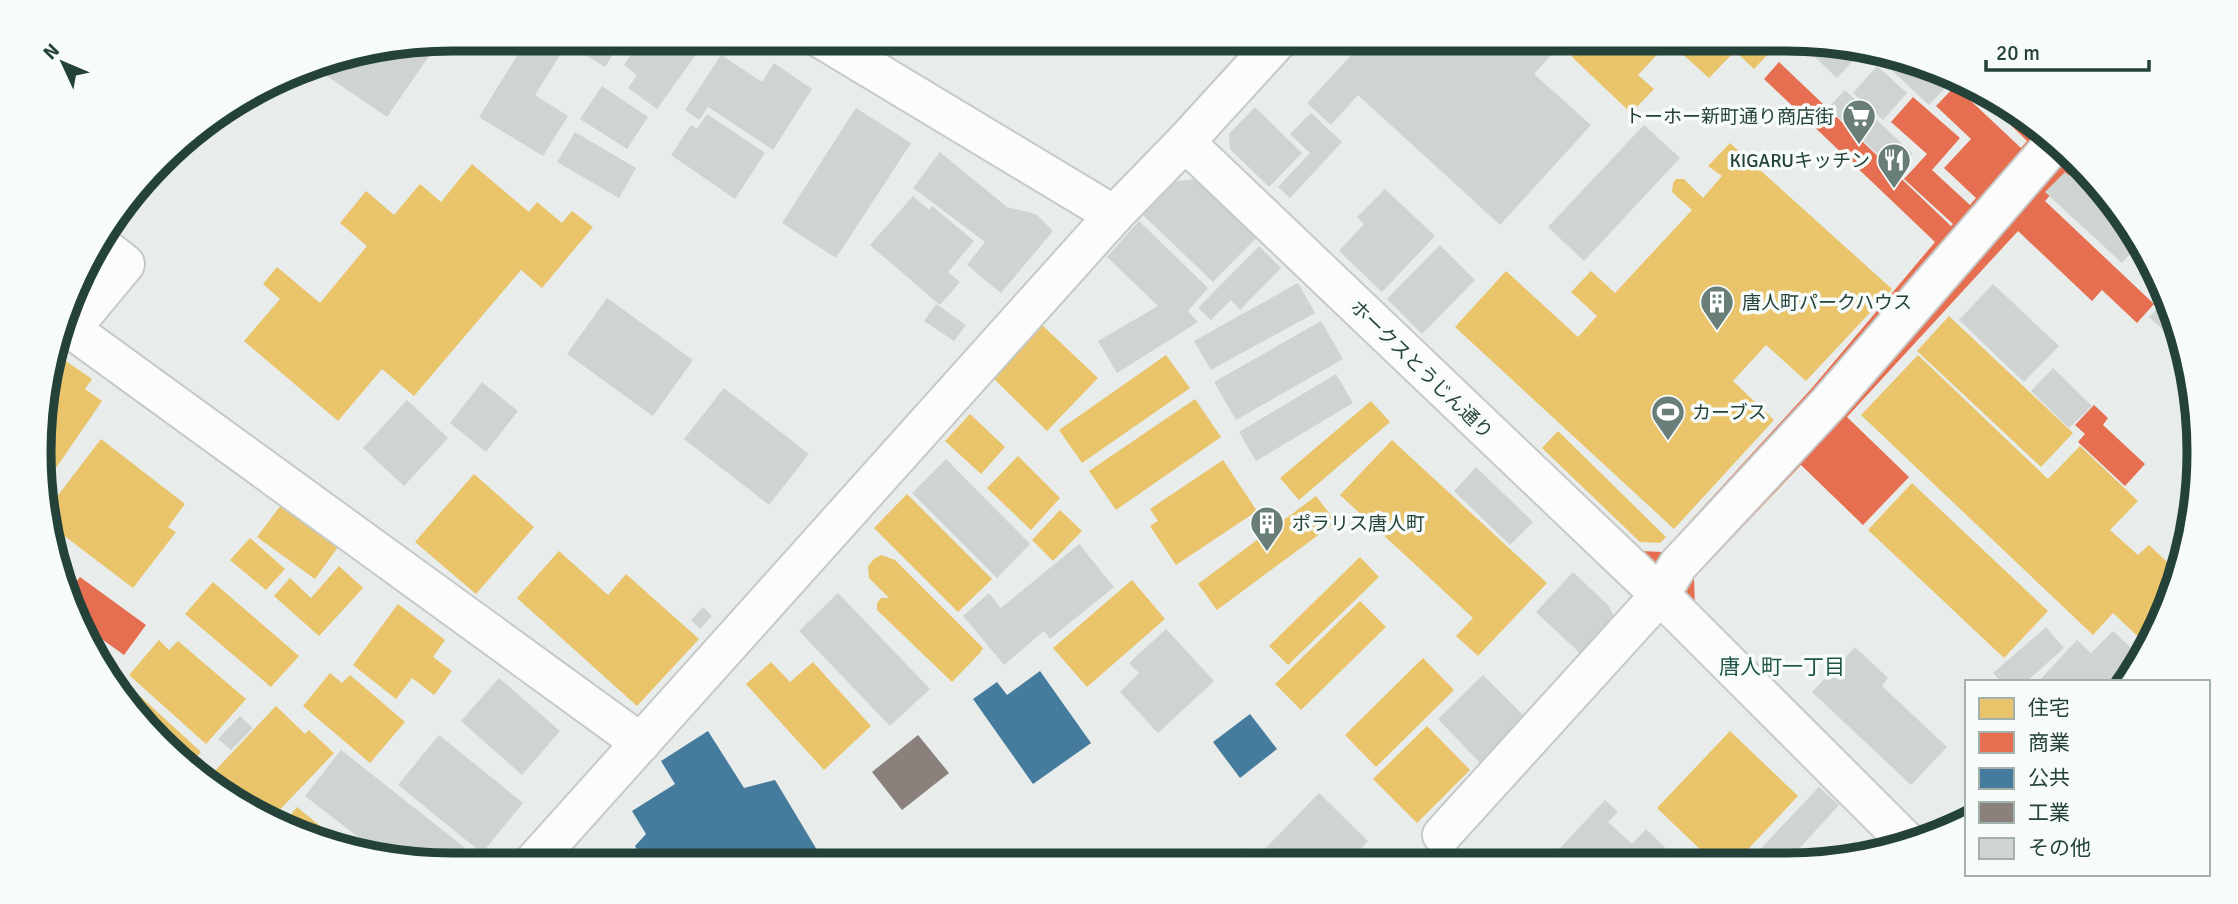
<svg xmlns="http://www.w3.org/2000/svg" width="2238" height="904" font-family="Signika,'Noto Sans JP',sans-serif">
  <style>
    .homes { fill: #e9c46a }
    .shops { fill: #e76f51 }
    .public { fill: #457b9d }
    .industry { fill: #8a817c }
    .building { fill: #cfd4d2 }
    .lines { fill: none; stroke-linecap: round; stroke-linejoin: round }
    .pedestrian-casing { stroke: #c5cac8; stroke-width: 42 }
    .minor-casing { stroke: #c5cac8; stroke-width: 42 }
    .pedestrian { stroke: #fcfcfc; stroke-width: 38 }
    .minor { stroke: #fcfcfc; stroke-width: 38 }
    .labels { text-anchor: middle; stroke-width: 7; stroke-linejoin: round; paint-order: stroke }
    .poi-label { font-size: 19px; fill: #24423a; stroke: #f7fbf9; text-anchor: start }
    .street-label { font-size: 19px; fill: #24423a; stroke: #f7fbf9 }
    .neighbourhood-label { font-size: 21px; fill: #1f5548; stroke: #f7fbf9 }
    .rim { fill: none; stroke: #24423a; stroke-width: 9 }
  </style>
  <rect width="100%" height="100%" fill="#e8edeb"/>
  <g class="homes">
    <path d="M1589,38H1783L1754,69L1735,51L1709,78L1669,42L1638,75L1654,89L1631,113L1572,57Z"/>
    <path d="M1730,143L1892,289L1806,381L1766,345L1733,381L1774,420L1674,529L1455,327L1506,271L1578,337L1597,316L1571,292L1591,271L1615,293L1692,210L1672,192L1673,183L1676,179H1684L1703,198L1722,176L1708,166Z"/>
    <path d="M472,164L529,212L537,202L562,223L572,211L593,227L542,288L521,270L414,396L382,369L338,421L244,341L280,299L263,284L277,267L320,303L367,246L340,223L366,191L394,215L420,184L441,202Z"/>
    <path d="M1949,316L2073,433L2041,467L1917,351Z"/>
    <path d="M1042,325L1098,378L1047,431L992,377Z"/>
    <path d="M57,355L92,379L85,389L102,401L45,484L42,398Z"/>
    <path d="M1166,355L1190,388L1082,463L1059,430Z"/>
    <path d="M1918,355L2048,479L2080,446L2138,501L2110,530L2138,555L2149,545L2179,573L2178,585L2148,646L2113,613L2093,635L1861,415Z"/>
    <path d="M1195,399L1221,437L1116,510L1089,471Z"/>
    <path d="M1371,401L1390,422L1299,500L1280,478Z"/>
    <path d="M970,414L1005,447L981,474L945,441Z"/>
    <path d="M1558,431L1666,537L1660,543L1640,542L1542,448Z"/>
    <path d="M101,439L185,504L168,527L176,532L133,588L46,522V511Z"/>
    <path d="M1392,440L1547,583L1478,656L1456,636L1473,618L1340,495Z"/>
    <path d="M1018,456L1060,498L1031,530L987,488Z"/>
    <path d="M1223,460L1257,511L1176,565L1150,526L1158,521L1150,509Z"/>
    <path d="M474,474L534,527L476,594L415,542Z"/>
    <path d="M1912,483L2048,611L2004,658L1868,530Z"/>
    <path d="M907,494L992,579L958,612L874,528Z"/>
    <path d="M1316,496L1336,522L1217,610L1198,584Z"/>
    <path d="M281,505L338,547L315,579L257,537Z"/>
    <path d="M1060,510L1082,531L1053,561L1032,540Z"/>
    <path d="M250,538L285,569L266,590L230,560Z"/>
    <path d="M559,551L608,595L626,574L699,639L637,706L517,598Z"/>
    <path d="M881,555L895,560L983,648L980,653L952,682L877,610V603L881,598H889L869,578L868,566L874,559Z"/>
    <path d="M1360,557L1379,577L1288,665L1269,646Z"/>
    <path d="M339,566L363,588L319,636L274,596L290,578L311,598Z"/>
    <path d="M1132,580L1165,619L1087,687L1053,648Z"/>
    <path d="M213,582L299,656L271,687L185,614Z"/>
    <path d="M1360,601L1386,627L1301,710L1275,684Z"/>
    <path d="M398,604L445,640L433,657L452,671L434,695L412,678L396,699L353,665Z"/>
    <path d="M159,640L169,650L178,641L246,699L206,744L129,675Z"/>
    <path d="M1423,658L1454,690L1376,767L1345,735Z"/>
    <path d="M771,662L790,682L813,662L871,726L824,770L746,684Z"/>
    <path d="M330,673L342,683L350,675L405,722L370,763L303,706Z"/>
    <path d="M140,696L201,752L188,767L131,706Z"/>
    <path d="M276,706L305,734L309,730L334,753L272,818L219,790L223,786L211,775Z"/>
    <path d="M1427,726L1470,770L1417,823L1373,779Z"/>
    <path d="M1730,731L1798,796L1736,862H1699L1706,855L1657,808Z"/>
    <path d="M297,807L347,848L319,844L283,824Z"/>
  </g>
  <g class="shops">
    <path d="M1779,62L1951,226L1953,224L1904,179L1927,154L1891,122L1913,97L1960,138L1932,170L1970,205L1976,198L1944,168L1971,139L1936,106L1955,86L2021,148L2027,141L1982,97L2058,141L2100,195L2073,171L2045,201L2154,304L2137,323L2102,290L2092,301L2018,231L1847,417L1909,477L1863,525L1801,465L1694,578L1695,608L1642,551L1662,552L1812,388L1935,242L1764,79Z"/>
    <path d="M2094,405L2108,418L2103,425L2145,464L2125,486L2078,442L2085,434L2075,425Z"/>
    <path d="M80,577L146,625L124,655L85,627L70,590Z"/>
  </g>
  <g class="public">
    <path d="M1040,671L1091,743L1033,784L973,699L997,682L1007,695Z"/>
    <path d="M1250,714L1277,749L1240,778L1213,742Z"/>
    <path d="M708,731L744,788L775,780L826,865H646L635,846L646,834L632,811L675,784L661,761Z"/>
  </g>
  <path class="industry" d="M918,735L949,773L902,810L872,772Z"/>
  <g class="building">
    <path d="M528,38H623L605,67L567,44L535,95L568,116L543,156L479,117Z"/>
    <path d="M633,38H708L657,109L628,88L637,75L624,65L639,43Z"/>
    <path d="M1367,38H1539L1554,52L1534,74L1591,125L1500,225L1358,95L1331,125L1307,103Z"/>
    <path d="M440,40L387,117L311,65L319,61Z"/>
    <path d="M1803,41L1855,50L1859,54L1837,78L1801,44Z"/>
    <path d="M1873,53L1919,60L1937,71L1950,83L1929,105Z"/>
    <path d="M721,55L762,82L774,63L812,89L773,150L708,107L699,120L685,110Z"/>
    <path d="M1877,66L1907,93L1883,120L1853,93Z"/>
    <path d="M602,86L648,117L627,149L580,119Z"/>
    <path d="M1845,90L1913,154L1896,171L1828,108Z"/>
    <path d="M1255,107L1302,153L1269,187L1230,149L1229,134Z"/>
    <path d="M856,108L911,143L836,258L782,223Z"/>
    <path d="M1311,113L1342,142L1290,198L1278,187L1310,153L1290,134Z"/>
    <path d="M707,114L765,153L735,199L671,155L691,125L697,129Z"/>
    <path d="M1644,125L1680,158L1584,261L1548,227Z"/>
    <path d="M575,132L636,168L619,198L557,162Z"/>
    <path d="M940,152L1007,207L1036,214L1053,231L1001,293L967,265L985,242L913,188Z"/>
    <path d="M2065,172L2123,225L2138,245L2122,263L2045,192Z"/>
    <path d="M1198,179L1258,236L1213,282L1143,215L1176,181Z"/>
    <path d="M1385,189L1435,236L1382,292L1339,251L1364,224L1357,217Z"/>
    <path d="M913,196L929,210L932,206L974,241L948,272L960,282L940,305L870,245Z"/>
    <path d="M1139,221L1208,288L1188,311L1198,322L1117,373L1098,341L1158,306L1107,257Z"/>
    <path d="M1440,245L1475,280L1422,334L1387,299Z"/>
    <path d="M1259,246L1281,268L1240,310L1231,300L1211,320L1198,308Z"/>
    <path d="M1298,283L1315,313L1211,370L1194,341Z"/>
    <path d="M1993,284L2059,346L2024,382L1959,320Z"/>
    <path d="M607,298L693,360L653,416L567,354Z"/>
    <path d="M2165,301L2167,306L2177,343L2149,317Z"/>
    <path d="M936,304L966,325L954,341L924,321Z"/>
    <path d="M1321,321L1343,359L1236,420L1214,382Z"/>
    <path d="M2053,368L2092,406L2069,428L2031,391Z"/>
    <path d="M1336,374L1353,403L1256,461L1239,432Z"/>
    <path d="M482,382L518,411L486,452L450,423Z"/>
    <path d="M724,388L809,454L769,505L684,439Z"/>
    <path d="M407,400L448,438L404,486L363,448Z"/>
    <path d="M946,459L1030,544L997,578L912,493Z"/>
    <path d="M1476,467L1533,522L1510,545L1454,491Z"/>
    <path d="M1079,544L1114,587L1050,639L1044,631L1004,665L963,616L989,593L1001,608Z"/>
    <path d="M1573,572L1609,606L1617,624L1585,658L1536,612Z"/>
    <path d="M838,593L930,689L890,726L799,631Z"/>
    <path d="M703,607L712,616L700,629L691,620Z"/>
    <path d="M2046,627L2064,648L2026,682H2001L1993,673Z"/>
    <path d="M1166,629L1214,681L1158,733L1120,692L1139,673L1129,663Z"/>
    <path d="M2113,631L2142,658L2130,682H2038L2077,640L2091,653Z"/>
    <path d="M1855,647L1888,678L1882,686L1947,747L1911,785L1812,692Z"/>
    <path d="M1483,675L1528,720L1483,766L1438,719Z"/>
    <path d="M499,678L560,731L522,775L461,721Z"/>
    <path d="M240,716L253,728L231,750L218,739Z"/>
    <path d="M439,735L523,803L482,853L398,785Z"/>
    <path d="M341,750L464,847L450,865L379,853L305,796Z"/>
    <path d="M1819,787L1839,805L1787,862H1748Z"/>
    <path d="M1319,793L1368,841L1347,863H1282L1266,848Z"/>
    <path d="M1605,800L1618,812L1608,822L1632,844L1646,829L1680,862L1546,863Z"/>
    <path d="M1878,838L1888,847L1861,856Z"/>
    <path d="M1247,848L1264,863L1221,864Z"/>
  </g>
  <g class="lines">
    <g class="pedestrian-casing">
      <path id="pedestrian" d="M1660,595L1678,565L1828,404L2057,140"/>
    </g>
    <g class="minor-casing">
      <g id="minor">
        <path d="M820,38L1114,215"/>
        <path d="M1185,142L1660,595L1907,842"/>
        <path d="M97,242L125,264L71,329L641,743"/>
        <path d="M1442,835L1660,595"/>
        <path d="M531,865L1114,215L1185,142L1280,38"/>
      </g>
    </g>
    <use href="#pedestrian" class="pedestrian"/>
    <use href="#minor" class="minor"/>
  </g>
  <defs>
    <g id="supermarket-pin" transform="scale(1.75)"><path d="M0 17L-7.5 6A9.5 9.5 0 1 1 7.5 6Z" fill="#697e78" stroke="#f7fbf9"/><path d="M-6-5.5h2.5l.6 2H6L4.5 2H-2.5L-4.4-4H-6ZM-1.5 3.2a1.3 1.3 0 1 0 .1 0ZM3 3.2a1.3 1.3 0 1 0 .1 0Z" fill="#fff"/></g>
    <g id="restaurant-pin" transform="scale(1.75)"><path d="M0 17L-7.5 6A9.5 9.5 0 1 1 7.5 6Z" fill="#697e78" stroke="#f7fbf9"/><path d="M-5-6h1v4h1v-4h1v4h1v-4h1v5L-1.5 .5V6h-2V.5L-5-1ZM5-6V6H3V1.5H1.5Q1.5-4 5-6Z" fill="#fff"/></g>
    <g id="building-pin" transform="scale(1.75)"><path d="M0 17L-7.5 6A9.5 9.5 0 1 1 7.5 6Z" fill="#697e78" stroke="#f7fbf9"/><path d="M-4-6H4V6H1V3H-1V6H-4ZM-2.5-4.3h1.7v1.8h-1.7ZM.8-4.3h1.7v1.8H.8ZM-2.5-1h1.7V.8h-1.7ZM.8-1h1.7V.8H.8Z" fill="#fff"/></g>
    <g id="stadium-pin" transform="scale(1.75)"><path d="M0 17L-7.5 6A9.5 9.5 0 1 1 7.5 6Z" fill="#697e78" stroke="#f7fbf9"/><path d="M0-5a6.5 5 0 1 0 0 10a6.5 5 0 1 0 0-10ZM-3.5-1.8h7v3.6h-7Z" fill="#fff"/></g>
  </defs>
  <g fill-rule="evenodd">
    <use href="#supermarket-pin" x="1859" y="116"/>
    <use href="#restaurant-pin" x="1894" y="160"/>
    <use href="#building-pin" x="1717" y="302"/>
    <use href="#stadium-pin" x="1668" y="412"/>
    <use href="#building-pin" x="1267" y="523"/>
  </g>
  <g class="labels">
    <g class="poi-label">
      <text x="1834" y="123" text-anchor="end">トーホー新町通り商店街</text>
      <text x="1870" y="167" text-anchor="end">KIGARUキッチン</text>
      <text x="1742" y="309">唐人町パークハウス</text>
      <text x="1692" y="419">カーブス</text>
      <text x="1292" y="530">ポラリス唐人町</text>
    </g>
    <g class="street-label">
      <text transform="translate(1422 369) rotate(44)" y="7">ホークスとうじん通り</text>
    </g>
    <g class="neighbourhood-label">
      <text x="1782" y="674">唐人町一丁目</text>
    </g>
  </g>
  <path d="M0 0H2238V904H0ZM452 51H1786A401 401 0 0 1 2187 452V452A401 401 0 0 1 1786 853H452A401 401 0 0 1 51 452V452A401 401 0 0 1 452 51Z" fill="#f7fbf9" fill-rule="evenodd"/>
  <path class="rim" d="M452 51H1786A401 401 0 0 1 2187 452V452A401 401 0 0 1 1786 853H452A401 401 0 0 1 51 452V452A401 401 0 0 1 452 51Z"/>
  <rect x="1965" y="680" width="245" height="196" fill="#f7fbf9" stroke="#a3b1ad" stroke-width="2"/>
  <rect x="1979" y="698" width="35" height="21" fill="#e9c46a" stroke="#a3b1ad" stroke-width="2"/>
  <text x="2028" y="715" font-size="21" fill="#24423a">住宅</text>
  <rect x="1979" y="732" width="35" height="21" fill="#e76f51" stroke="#a3b1ad" stroke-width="2"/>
  <text x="2028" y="750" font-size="21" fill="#24423a">商業</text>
  <rect x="1979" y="768" width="35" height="21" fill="#457b9d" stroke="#a3b1ad" stroke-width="2"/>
  <text x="2028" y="785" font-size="21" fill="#24423a">公共</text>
  <rect x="1979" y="802" width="35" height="21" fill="#8a817c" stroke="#a3b1ad" stroke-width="2"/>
  <text x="2028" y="820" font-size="21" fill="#24423a">工業</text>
  <rect x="1979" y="838" width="35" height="21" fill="#cfd4d2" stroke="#a3b1ad" stroke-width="2"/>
  <text x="2028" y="855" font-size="21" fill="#24423a">その他</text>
  <g transform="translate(63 63) rotate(314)" stroke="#f7fbf9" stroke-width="5" paint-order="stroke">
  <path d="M0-5L12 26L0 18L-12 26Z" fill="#24423a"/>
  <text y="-10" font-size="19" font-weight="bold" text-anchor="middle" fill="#24423a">N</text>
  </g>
  <path d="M1986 60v10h163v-10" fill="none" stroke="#24423a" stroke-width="3.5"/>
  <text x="1996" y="60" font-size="21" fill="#24423a" stroke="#f7fbf9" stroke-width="5" paint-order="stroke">20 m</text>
</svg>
